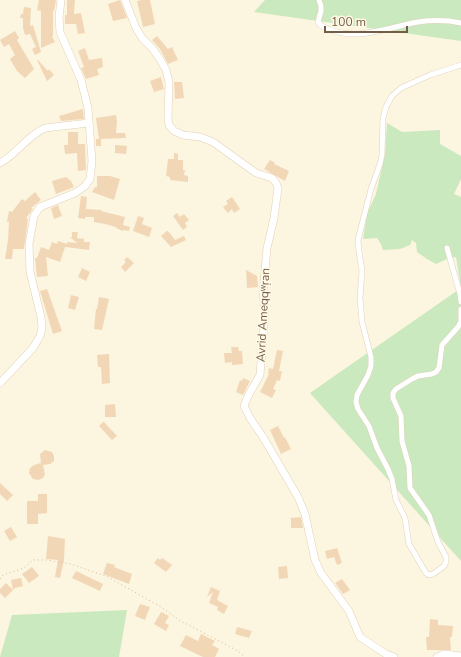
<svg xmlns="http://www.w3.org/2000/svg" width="461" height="657" font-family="'Nunito Sans',sans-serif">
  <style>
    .green { fill: #cae9bf }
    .building { fill: #f2d7b7 }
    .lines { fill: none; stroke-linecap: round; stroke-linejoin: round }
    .street-casing { stroke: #e0d2bc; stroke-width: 6 }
    .secondary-casing { stroke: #e2d1b7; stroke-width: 8 }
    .path { stroke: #d6ba9b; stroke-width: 1; stroke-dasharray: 1 3; stroke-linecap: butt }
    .street { stroke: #fff; stroke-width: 5 }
    .secondary { stroke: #fff; stroke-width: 7 }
    .labels { text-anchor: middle; stroke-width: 3; stroke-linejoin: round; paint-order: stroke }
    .street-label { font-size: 12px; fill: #735d47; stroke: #fff9e6 }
  </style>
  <rect width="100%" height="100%" fill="#fcf5e0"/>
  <g class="green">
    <path d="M265,0H461V41L254,12Z"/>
    <path d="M387,123L402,132L440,130V144L461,156V179L454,194L461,197V561L310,393L461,288L456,257L447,259L436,264L427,259L417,252L416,243L412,240L410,245L400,249L383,250L381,244L377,238L363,239L367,214L376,194L385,154Z"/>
    <path d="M127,610L119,657H0L12,615Z"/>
  </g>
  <g class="building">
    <path d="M39,0H56L54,11H53V36H52L55,42L41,48V11L37,10Z"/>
    <path d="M67,0H75L74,14L81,13L85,33L78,34L76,24H65V15H67Z"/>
    <path d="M120,0L127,18L113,21L108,4Z"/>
    <path d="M142,0H150L155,24L143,27L137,1Z"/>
    <path d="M24,7L31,8L30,26L33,25L41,52L35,55L32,49L36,47L30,34L25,35L23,28V18H20L21,14H23Z"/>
    <path d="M15,31L19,38L17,40L34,69L25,78L17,71L10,59L15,55L9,44L4,47L0,40Z"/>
    <path d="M157,36L168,49L172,47L178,60L168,64L160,49L152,40Z"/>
    <path d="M85,48L89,60L102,58L103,67L97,69L99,75L86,79L81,68L84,67L78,51Z"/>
    <path d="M37,60H38L48,71L49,69L54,75L47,81Z"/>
    <path d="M161,77L164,89L154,92L150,81Z"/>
    <path d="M174,82H182L184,98L175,99Z"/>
    <path d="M83,109L84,119L61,121L59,116Z"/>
    <path d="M116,115L117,122L116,133H125L126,138L101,139V146H96V139H99L96,118Z"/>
    <path d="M68,132H78V144H85L86,170L78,171L77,153L65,154L64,145H68Z"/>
    <path d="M115,145L127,146L126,154L115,153Z"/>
    <path d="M174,153L178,154V160H183V170H185L184,175L188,176V182L170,180V177L166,176L168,159H174Z"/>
    <path d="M270,160L275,163L274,164L289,171L285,181L264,169Z"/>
    <path d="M97,176H110L120,179L114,200L92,192L95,187H97Z"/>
    <path d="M66,177L71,181L74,187L56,194L52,181Z"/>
    <path d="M35,192L41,200L31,208L33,209L26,218L28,219L24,249H13L12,259H5L8,240L9,222H7L9,211L12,212L22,199L25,201Z"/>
    <path d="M81,196L87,197L86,209L102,210L101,211L125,217L123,225L130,227L129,231L123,230V231L116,228V227L105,224L94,222V217H85V219L78,218Z"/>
    <path d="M232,197L240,209L234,213L232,209L228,213L223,207L228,204L226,201Z"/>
    <path d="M58,205L62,216L54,219L51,208Z"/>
    <path d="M177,213L180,217L184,214L189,220L185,223L187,227L183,230L173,216Z"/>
    <path d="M138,216L144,218L142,224L152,228L149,237L133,231Z"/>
    <path d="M167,231H168L175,240L184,236L186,240L171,247L161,236Z"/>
    <path d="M72,232H78L77,238L84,239V242H90L89,250L65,247L60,262L46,257L48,276L37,277L35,258H37L41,247L49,250L52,242L57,244L58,241L67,244V242L77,243L70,237H72Z"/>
    <path d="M127,257L134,263L125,272L121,267L126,262L124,260Z"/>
    <path d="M82,268L90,272L86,281L78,277Z"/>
    <path d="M246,270L257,276L258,287L247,288Z"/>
    <path d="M47,289L62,331L53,334L40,291Z"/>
    <path d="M71,295L79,297L75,310L68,308Z"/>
    <path d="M99,297L109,299L102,330L94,329L96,309H97Z"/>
    <path d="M231,347H238L239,351H242L243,364L232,365V362L225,363L224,353H232Z"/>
    <path d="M277,350L283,351L279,371H282L280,381L277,380L273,389L276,390L272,398L260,392L269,374H268L269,368L273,369Z"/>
    <path d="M109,354L110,383L102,384L101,367H98L97,355Z"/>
    <path d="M243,378L250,381L243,395L236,392L240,380L242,381Z"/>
    <path d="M115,404L116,417H105V405Z"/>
    <path d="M103,422H104L117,436L112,440L99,426Z"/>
    <path d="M278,426L284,438L285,437L291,449L281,454L270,430Z"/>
    <path d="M45,450L52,452L54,456V461L50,464L43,465L45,474L43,478L38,480L33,479L29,473L30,468L34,465L41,463L40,454Z"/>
    <path d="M0,483L13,495L7,501L0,494Z"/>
    <path d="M38,494H47V513L38,514V524H27V501H38Z"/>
    <path d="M301,517L303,528H291V518Z"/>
    <path d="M11,527L17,537L10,541L4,531Z"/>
    <path d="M48,536L65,539L64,560L60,578L55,577L58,560L46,559Z"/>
    <path d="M337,548L342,563L337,565L334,557L327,559L325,551Z"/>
    <path d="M158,558L160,560L162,558L172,565L166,572L154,563Z"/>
    <path d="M107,563L115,565L114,567L132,574L129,584L103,574Z"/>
    <path d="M287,566L288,578L279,579L278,567Z"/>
    <path d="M32,567L39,576L29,583L22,574Z"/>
    <path d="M76,571L103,584L100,591L72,578Z"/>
    <path d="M21,578L23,586L15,588L5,598L0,593V589L6,583L13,590L11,580Z"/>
    <path d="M342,579L350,590L343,594L335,583Z"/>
    <path d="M211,587L220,591L217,600L228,606L224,614L217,610L218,607L209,603L213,592L207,597Z"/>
    <path d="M140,604L150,607L145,620L135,616Z"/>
    <path d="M161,612L169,616L165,623L169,625L166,631L154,624Z"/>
    <path d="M430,619L438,620V625L453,626L452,637H450L451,650H427L426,637H429Z"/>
    <path d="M237,627L252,631L249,638L235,634Z"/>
    <path d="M201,634L215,641L212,645L219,649L215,657H203L180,646L186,635L198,641Z"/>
  </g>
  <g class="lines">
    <g class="street-casing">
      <g id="street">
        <path d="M319,0L321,6V11L318,22L320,25C353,44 384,28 418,22C432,20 447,20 461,23"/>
        <path d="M461,65L430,75L401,88L392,96L386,107L383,118L382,155L380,164L371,189L358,240L359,252L362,271L360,298L362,322L371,357V366L368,375L357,395L356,402L358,409L369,426L377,448L388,469L392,479L396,500L405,518L409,544L426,573L429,575L433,574L444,566L446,562V557L438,542L429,515L410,488L409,466L402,441L401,416L393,398V393L396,389L412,379L418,376L432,374L436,372L439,368L442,345L458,327L461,321V309"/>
        <path d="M447,248L460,294L461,302"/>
      </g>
    </g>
    <g class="secondary-casing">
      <g id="secondary">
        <path d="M125,0L136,28L142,38L153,49L161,61L166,70L169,82L168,118L169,125L174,131L183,135L200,137L213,142L256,173L272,178L276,183L278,188L274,218L267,248L263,293L265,310L260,375L248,396L244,406L250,418L263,437L298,497L305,514L315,560L321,573L349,611L360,637L386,654L394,657"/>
        <path d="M0,163C17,154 27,136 45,128L89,123"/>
        <path d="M0,383L33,348L40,336L42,328L41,317L30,272L29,244L34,216L40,207L75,193L85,186L90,179L92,161L88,108L81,80L60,32L59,17L61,0"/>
        <path d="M437,657L444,654L461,656"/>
      </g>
    </g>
    <path class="path" d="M0,579L3,575L24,568L33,560H47L71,564L108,577L161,607L179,620L238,651L245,657"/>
    <use href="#street" class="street"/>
    <use href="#secondary" class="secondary"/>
  </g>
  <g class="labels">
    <g class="street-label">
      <text transform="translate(263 315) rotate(-87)" y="4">Avrid Ameqqʷṛan</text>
    </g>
  </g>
  <path d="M325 26v6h82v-6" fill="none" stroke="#735d47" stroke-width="2"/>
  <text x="331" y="26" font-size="12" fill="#735d47" stroke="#fff9e6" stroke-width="3" paint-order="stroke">100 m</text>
</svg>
